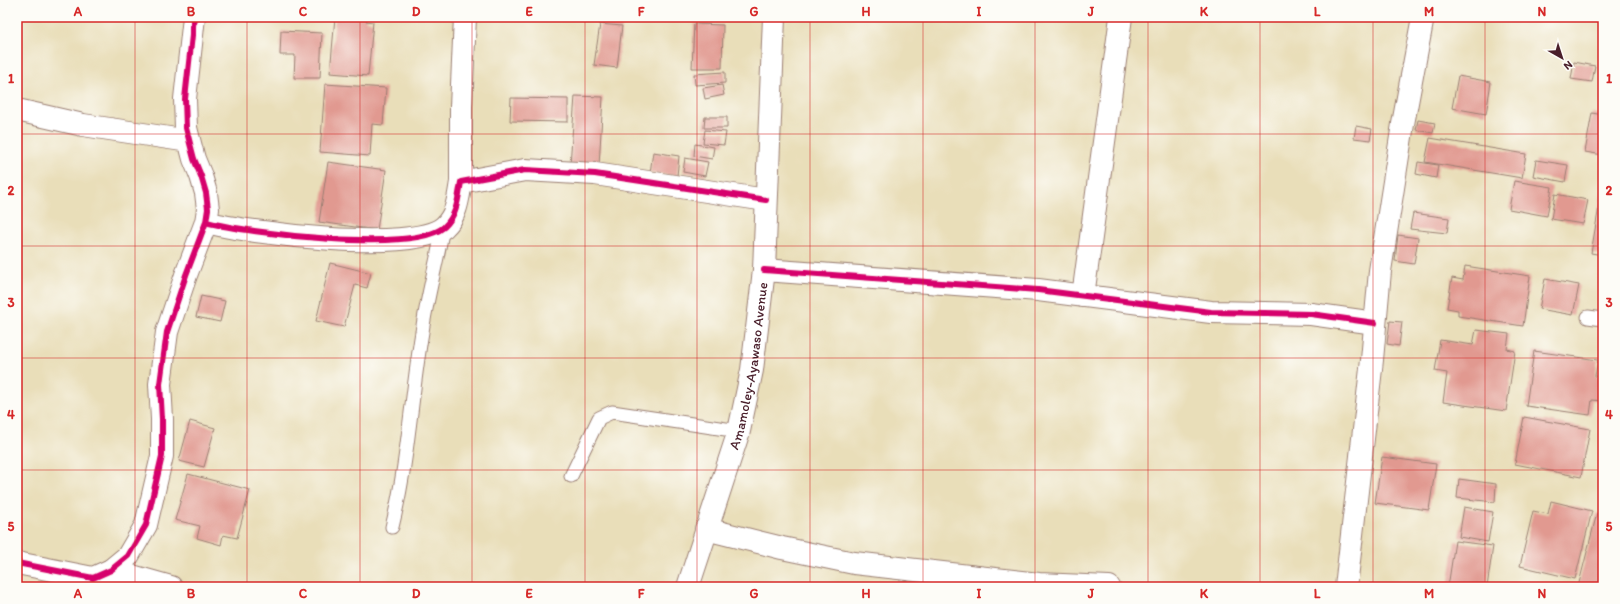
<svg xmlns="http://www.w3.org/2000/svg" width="1620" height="604" font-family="Itim,sans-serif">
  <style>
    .building { fill: #e19990 }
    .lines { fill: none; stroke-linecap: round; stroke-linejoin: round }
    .lane-casing { stroke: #9a7e72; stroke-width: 15 }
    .street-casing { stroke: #9a7e72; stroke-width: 24 }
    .secondary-casing { stroke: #9a7e72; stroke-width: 24 }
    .lane { stroke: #fff; stroke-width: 13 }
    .street { stroke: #fff; stroke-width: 22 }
    .secondary { stroke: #fff; stroke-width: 22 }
    .cycleway-casing { stroke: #fdfcf7; stroke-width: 8 }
    .cycleway { stroke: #d6006c; stroke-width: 6 }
    .grid { fill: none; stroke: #d62828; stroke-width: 1; stroke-opacity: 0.55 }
    .labels { text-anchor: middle; stroke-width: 3.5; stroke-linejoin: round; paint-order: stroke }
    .street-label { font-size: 14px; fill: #4a1f2b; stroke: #fdfcf7 }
    .neatline { fill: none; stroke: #d62828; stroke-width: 1.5 }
    .grid-label { font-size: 13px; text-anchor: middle; font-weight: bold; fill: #d62828 }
  </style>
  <rect width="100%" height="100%" fill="#fdfcf7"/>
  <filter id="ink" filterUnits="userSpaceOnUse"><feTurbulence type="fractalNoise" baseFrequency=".025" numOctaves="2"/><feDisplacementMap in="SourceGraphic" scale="8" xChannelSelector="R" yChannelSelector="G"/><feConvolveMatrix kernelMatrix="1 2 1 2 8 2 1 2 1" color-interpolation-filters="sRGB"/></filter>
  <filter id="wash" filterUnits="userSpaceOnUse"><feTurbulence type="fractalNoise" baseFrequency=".012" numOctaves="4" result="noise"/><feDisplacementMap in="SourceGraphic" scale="16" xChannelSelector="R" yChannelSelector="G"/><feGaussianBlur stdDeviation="0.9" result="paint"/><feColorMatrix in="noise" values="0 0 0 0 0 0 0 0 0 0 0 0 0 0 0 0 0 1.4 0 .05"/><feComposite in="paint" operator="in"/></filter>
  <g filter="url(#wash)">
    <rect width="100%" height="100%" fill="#e9deb9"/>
    <g id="blocks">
      <g class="building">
        <path d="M335,17H366V21L373,22L368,76L330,73Z"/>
        <path d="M600,24L622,26L617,68L594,65Z"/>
        <path d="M694,24L723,25L722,68H692Z"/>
        <path d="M281,31L322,33L320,78H294L295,55H280Z"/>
        <path d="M1574,62L1595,66L1592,82L1571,79Z"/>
        <path d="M725,72V83L695,85L694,74Z"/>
        <path d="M1458,76L1491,82L1486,114L1452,108Z"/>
        <path d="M325,84L386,88L383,125L372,124L370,156L320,152Z"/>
        <path d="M722,85L724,95L705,99L703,88Z"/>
        <path d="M575,96L603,97L599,166L570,165Z"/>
        <path d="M511,98L568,99V122L510,121Z"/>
        <path d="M1592,113L1603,115V155L1585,152Z"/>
        <path d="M705,117H727V128H704Z"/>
        <path d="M1418,120L1435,123L1433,133L1416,130Z"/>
        <path d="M1356,126L1372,129L1370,140L1354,138Z"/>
        <path d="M705,130L726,132L724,145L703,143Z"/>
        <path d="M1430,138L1526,154L1522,178L1425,162Z"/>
        <path d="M695,144L714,147L712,159L694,156Z"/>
        <path d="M653,152L679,156L677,176L650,173Z"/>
        <path d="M685,158L708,162L705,176L683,172Z"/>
        <path d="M1536,160L1568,165L1565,182L1533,176Z"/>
        <path d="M328,162L386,170L377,230L319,222Z"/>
        <path d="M1418,162L1438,165L1436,178L1416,174Z"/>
        <path d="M1514,181L1552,187L1547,216L1509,209Z"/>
        <path d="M1602,189H1603V255L1591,253Z"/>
        <path d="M1555,194L1588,200L1583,224L1551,219Z"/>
        <path d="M1413,213L1449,218L1447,233L1410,229Z"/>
        <path d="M1398,235L1418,238L1414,264L1395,261Z"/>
        <path d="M330,263L371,273L367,288L355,285L344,327L316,321Z"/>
        <path d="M1465,266L1530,276L1523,326L1458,316V310L1447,308L1452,278L1463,280Z"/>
        <path d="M1602,267H1603V284H1599Z"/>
        <path d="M1545,279L1579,285L1573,315L1539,309Z"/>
        <path d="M201,296L225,301L220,322L196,317Z"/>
        <path d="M1390,321L1402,322L1399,346L1387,344Z"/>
        <path d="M1476,330L1509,334L1507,349L1515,351L1506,411L1443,402L1447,373L1435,371L1440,340L1473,345Z"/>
        <path d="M1534,351L1598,360L1595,376L1603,377V401L1592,400L1590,415L1526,406Z"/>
        <path d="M1524,417L1590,429L1581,477L1515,464Z"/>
        <path d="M190,421L215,428L204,467L179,461Z"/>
        <path d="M1382,457L1436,464L1429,510L1375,503Z"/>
        <path d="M188,474L250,490L237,538L223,535L221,545L197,538L200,526L175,520Z"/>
        <path d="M1459,479L1496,484L1495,502L1457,498Z"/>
        <path d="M1551,501L1592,511L1575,579L1520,566L1533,511L1548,514Z"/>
        <path d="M1464,507L1493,512L1488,542L1459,537Z"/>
        <path d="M1597,513L1603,515V587H1578Z"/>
        <path d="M1455,541L1493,546L1487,587H1448Z"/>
      </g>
    </g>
  </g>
  <g filter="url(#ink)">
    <use href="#blocks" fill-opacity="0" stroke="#9a7e72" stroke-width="1"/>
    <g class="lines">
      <g class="lane-casing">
        <g id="lane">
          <path d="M1588,317L1603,319"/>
          <path d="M571,476L599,418L612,412L739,431"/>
          <path d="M392,527C408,463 411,397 422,332C427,297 437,262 443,227"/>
        </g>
      </g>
      <g class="street-casing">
        <g id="street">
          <path d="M17,110L83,125L189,141"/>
          <path d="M461,182V107L465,17"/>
          <path d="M206,222C247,233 412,254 444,227C457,215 458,199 461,182L525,170L595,174L766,200"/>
          <path d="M764,270L1038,290L1211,312L1311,314L1375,323"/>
          <path d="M1083,296L1121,17"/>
          <path d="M706,529L782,548L854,563L1039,584L1109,587"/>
          <path d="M17,563L93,578L111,570L128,556L146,525L162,456V419L160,384L167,332L186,275L206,222L208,209L206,193L201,176L194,159L186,128L185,99L194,17"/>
          <path d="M111,570L171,587"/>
          <path d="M1346,587L1372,360L1380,271L1403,124L1423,17"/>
        </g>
      </g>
      <g class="secondary-casing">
        <g id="secondary">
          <path id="s1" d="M688,587L739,431L752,370L764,270L774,17"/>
        </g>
      </g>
      <use href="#lane" class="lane"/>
      <use href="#street" class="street"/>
      <use href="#secondary" class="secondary"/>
      <g class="cycleway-casing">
        <g id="cycleway">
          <path d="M206,222C247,233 412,254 444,227C457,215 458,199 461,182L525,170L595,174L766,200"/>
          <path d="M764,270L1038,290L1211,312L1311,314L1375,323"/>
          <path d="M17,563L93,578L111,570L128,556L146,525L162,456V419L160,384L167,332L186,275L206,222L208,209L206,193L201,176L194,159L186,128L185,99L194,17"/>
        </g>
      </g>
      <use href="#cycleway" class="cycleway"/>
    </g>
  </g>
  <path class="grid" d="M135,17V587M247,17V587M360,17V587M472,17V587M585,17V587M697,17V587M810,17V587M923,17V587M1035,17V587M1148,17V587M1260,17V587M1373,17V587M1485,17V587M17,134H1603M17,246H1603M17,358H1603M17,470H1603"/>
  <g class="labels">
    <g class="street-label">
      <text dy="5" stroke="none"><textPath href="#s1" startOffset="230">Amamoley-Ayawaso Avenue</textPath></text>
    </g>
  </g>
  <rect width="1620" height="604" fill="none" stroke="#fdfcf7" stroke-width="44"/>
  <g transform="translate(1562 58) rotate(141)" stroke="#fdfcf7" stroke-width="3" paint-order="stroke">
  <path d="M0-3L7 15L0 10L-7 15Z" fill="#4a1f2b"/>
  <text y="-6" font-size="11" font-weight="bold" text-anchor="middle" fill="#4a1f2b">N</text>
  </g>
  <rect x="22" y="22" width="1576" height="560" class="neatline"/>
  <g class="grid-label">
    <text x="78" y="16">A</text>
    <text x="191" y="16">B</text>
    <text x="303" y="16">C</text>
    <text x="416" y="16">D</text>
    <text x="529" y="16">E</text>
    <text x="641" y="16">F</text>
    <text x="754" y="16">G</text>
    <text x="866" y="16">H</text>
    <text x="979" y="16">I</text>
    <text x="1091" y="16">J</text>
    <text x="1204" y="16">K</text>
    <text x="1317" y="16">L</text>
    <text x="1429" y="16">M</text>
    <text x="1542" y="16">N</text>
    <text x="11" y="83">1</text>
    <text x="1609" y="83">1</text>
    <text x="11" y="195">2</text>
    <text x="1609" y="195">2</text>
    <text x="11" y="307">3</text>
    <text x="1609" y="307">3</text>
    <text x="11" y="419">4</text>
    <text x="1609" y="419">4</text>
    <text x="11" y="531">5</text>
    <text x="1609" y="531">5</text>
    <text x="78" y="598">A</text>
    <text x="191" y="598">B</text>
    <text x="303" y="598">C</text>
    <text x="416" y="598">D</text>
    <text x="529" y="598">E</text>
    <text x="641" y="598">F</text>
    <text x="754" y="598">G</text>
    <text x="866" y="598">H</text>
    <text x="979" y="598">I</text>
    <text x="1091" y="598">J</text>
    <text x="1204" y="598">K</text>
    <text x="1317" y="598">L</text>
    <text x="1429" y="598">M</text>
    <text x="1542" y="598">N</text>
  </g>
</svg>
